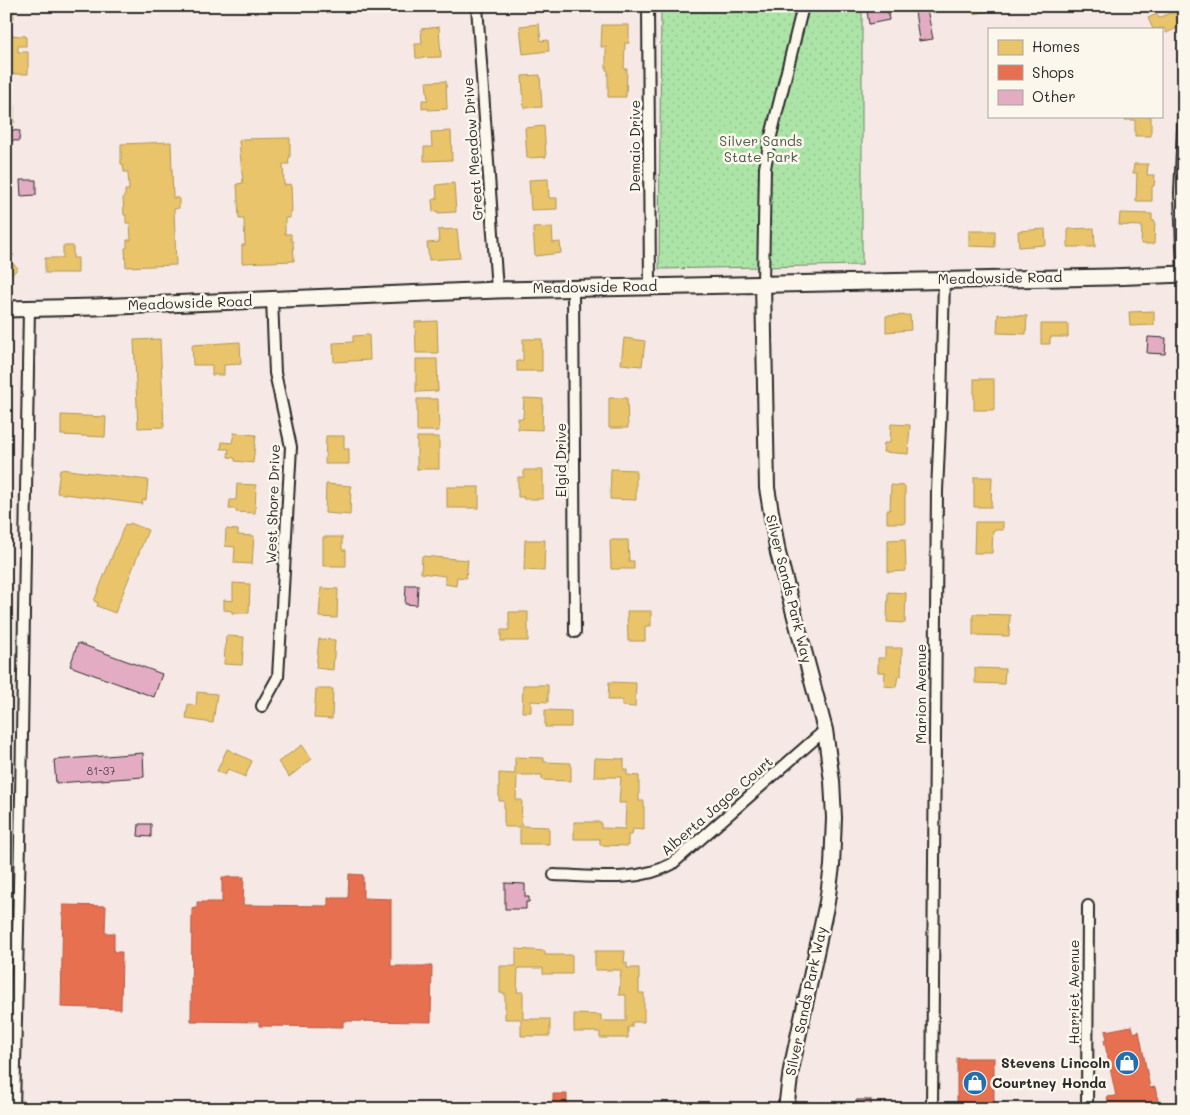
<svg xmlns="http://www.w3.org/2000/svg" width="1190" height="1115" font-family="Mali,sans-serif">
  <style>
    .green { fill: url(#green-dots); stroke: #6c8869 }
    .homes { fill: #e9c46a; stroke: #b09657 }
    .shops { fill: #e76f51; stroke: #af5b46 }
    .building { fill: #e3acc3; stroke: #2b2b2b }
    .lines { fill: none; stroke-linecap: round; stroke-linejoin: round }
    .minor-casing { stroke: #2b2b2b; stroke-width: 14 }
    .tertiary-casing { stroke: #2b2b2b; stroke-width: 18 }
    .secondary-casing { stroke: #2b2b2b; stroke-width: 19 }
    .minor { stroke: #fbf7ec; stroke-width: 10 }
    .tertiary { stroke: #fbf7ec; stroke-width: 14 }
    .secondary { stroke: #fbf7ec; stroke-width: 15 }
    .labels { text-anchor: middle; stroke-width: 5; stroke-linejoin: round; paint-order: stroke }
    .number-label { font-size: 11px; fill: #594b51 }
    .park-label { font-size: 14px; fill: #4b594a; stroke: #fbf7ec }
    .street-label { font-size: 14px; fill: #2b2b2b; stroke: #fbf7ec }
    .poi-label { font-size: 14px; font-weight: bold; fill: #2b2b2b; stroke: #fbf7ec; text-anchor: end }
  </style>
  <defs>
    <pattern id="green-dots" width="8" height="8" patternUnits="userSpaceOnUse" patternTransform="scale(1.25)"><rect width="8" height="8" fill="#ace4a7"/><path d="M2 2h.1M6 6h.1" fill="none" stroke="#94c490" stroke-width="1.8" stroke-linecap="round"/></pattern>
  </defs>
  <rect width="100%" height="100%" fill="#f6e8e4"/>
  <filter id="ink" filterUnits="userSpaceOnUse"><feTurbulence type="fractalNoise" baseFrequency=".02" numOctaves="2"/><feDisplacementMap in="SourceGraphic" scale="10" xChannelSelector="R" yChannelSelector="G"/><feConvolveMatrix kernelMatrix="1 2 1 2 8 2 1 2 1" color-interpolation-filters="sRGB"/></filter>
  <g filter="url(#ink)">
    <path class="green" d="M661,6H862V265L659,269Z"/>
    <g class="homes">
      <rect x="599" y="6" width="17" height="3"/>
      <path d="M972,6H993L994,10L973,14Z"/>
      <path d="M1183,7L1184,25L1166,33L1164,28L1153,29L1148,18L1157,14L1159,18Z"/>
      <path d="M13,9L14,18L6,19V10Z"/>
      <path d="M539,24L541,41L548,40L549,51L523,54L520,26Z"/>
      <path d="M602,25H629V43H625L624,69H627L626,97H608V70H606V47H601Z"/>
      <path d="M439,27L441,57L416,58L415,44H422L421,29Z"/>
      <path d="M6,35L26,36V46H18V52H28V74H6V53H10V46H6Z"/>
      <path d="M540,75L542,107L524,108L522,76Z"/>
      <path d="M446,81L447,109L428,110V108L422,109V100H428L426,82Z"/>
      <path d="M6,95H11V101H14V123H6Z"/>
      <path d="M1125,116H1151V136H1135V120H1125Z"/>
      <path d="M544,126L546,157L527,158L525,128Z"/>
      <path d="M451,131L452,160L424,161V147H432L431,132Z"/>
      <path d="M290,138V158L288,159L289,164H283L284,185L291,184L292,212H290V218H285V234H291V241H293L294,261L242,263V245H245L244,219H239L237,184L243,183L239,141L242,139Z"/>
      <path d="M171,142L173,198H179V208L174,209L176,265L126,267L125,248H127V240H131L130,223H126V215H124L123,197L125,196V190H129L128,172H124L123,164H121V144Z"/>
      <path d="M1134,164H1148L1147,175H1155L1154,186H1152V201H1136L1137,173H1133Z"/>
      <path d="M548,179L549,198H557V209L531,210L529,180Z"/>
      <path d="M454,183L456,212L438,213V211L433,212L432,200L437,199L436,185Z"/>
      <path d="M1120,213L1152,214V221H1155L1154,244H1141L1142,226L1119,225Z"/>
      <path d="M552,227L553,243L560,242L561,253L535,256L533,228Z"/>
      <path d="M1094,228L1095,247H1068V229Z"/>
      <path d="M457,229L460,258L429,260L427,243L439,242L438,230Z"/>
      <path d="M1045,229L1046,245L1019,247L1018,231Z"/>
      <path d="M969,231H995V247L969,246Z"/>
      <path d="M63,246H73V258H78V273H45V258H63Z"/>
      <path d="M7,249L14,255L9,261L18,268L8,279L6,278Z"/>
      <rect x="1180" y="307" width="4" height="16"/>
      <path d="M1154,311V325L1130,326L1129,312Z"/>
      <path d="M998,314L1027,316L1026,334L997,333Z"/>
      <path d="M910,315L911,330L886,332V316Z"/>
      <path d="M437,321L438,353H416L415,322Z"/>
      <path d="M1041,324H1068V337H1050V344H1041Z"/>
      <path d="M369,335L370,360L334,362L333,343L353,342V336Z"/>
      <path d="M624,338L645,341L642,366L621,364Z"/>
      <path d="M160,339L164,427L138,428L134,340Z"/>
      <path d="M523,339H542V371H517V361H523Z"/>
      <path d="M240,342L241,364L224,365V375H212V365H193L192,345Z"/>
      <path d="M416,359H437L438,391L416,392Z"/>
      <rect x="974" y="379" width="20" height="31"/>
      <path d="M524,398L543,399L542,430L518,429V418L523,419Z"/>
      <path d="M609,398H627L628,428H609Z"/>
      <path d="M417,399H438L439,431H417Z"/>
      <path d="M61,415L106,417L105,437L61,435Z"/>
      <path d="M891,424L910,425L908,454L883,452L884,443H890Z"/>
      <path d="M234,433L256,435L253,463L235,461V458L228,457L229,449H221L222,442L232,443Z"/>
      <path d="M326,436H344V449H349V464H325Z"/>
      <rect x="417" y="437" width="22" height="32"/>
      <path d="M60,469L148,480L146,500H143L142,504L57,493Z"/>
      <path d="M611,469L636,470V500L610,499Z"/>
      <path d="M524,470H543V499H523L524,497H518V477H524Z"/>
      <path d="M974,477H992L991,507H974Z"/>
      <path d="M237,484L256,485L255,513L236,512V509H229L230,500H236Z"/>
      <path d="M326,484L351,486L350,515L325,513Z"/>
      <path d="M891,485L905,486V523H887V510H890Z"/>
      <rect x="447" y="487" width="32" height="21"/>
      <path d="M975,522H1003V530H993L992,553H974Z"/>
      <path d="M130,523L148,530L115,613L97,606L98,603L94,601L125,524L129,525Z"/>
      <path d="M226,529L238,530V535L254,536L252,564L234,563L235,547L225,546Z"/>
      <path d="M323,537H342V550H346V566H323Z"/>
      <path d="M905,539L906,571L888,572V540Z"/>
      <path d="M525,540H545L544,571L524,570Z"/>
      <path d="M610,540H628L629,561H634V569H611Z"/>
      <path d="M422,556L468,560L466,578L457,577L456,586L445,584V576L421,573Z"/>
      <path d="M233,583L250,584L249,613H232V611L224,610V600L233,601Z"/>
      <path d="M321,588L338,589L337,618L319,617Z"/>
      <path d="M888,592L906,593L905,623L887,622Z"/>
      <path d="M627,611H651V626H645V641H628Z"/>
      <path d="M509,612H528V641H501V630H509Z"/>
      <path d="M973,614L1010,615L1009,636L973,635Z"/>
      <path d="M226,636L244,637L242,665L224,664Z"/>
      <path d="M319,639L335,640L333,670L316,668Z"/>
      <path d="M885,648H902L901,677L898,676L896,687L884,686L885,672H878V658H885Z"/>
      <path d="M975,668L1005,669L1004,684L975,683Z"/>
      <path d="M609,682L636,683L635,707L622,706V700H608Z"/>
      <path d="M523,685H548V702L531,701V712H522Z"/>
      <path d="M316,689H333L332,719L314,718Z"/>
      <path d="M197,692L217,694L213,723L186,719L188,704L196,706Z"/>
      <path d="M545,710L571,711V727H545Z"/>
      <path d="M302,745L312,759L289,777L278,762Z"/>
      <path d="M227,749L252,761L245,777L228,769L225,775L217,771Z"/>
      <path d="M515,757L544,758V762L571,763V781L542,780V775H517L516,800H522L521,826L549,827V844H520V827H504V801H499V773L515,774Z"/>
      <path d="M595,758L624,759V770H627V775L639,776V801H644V830L633,829L632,835H628V846L600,845V839H574V822H601V828L625,829L626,803H619L621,777H594Z"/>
      <path d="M516,949L545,951V955H572V974H543V968H518L517,992H523V1019H550V1036H521V1019H505V993H500V966H516Z"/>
      <path d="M595,951H625L624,963H627V968H639V993H644V1022H632V1027H628V1038H600V1032H574V1014L601,1015V1021H626V995H619L621,970H595Z"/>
    </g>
    <g class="shops">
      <path d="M349,874L363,875V898L391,899V966H432L431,1022L343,1021V1027L259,1026V1022L191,1021L192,908H197V902H222V877H244L243,905L328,906V898H348Z"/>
      <path d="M63,905L106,906L105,933H114V952H122L121,1009L61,1007Z"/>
      <path d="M1132,1026L1134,1033L1139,1031L1150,1088L1155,1087L1160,1109H1105V1107L1109,1106L1107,1097L1116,1096L1104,1040L1107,1039L1105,1031Z"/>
      <rect x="957" y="1058" width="37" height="51"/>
      <path d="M553,1094H567V1104H596V1109H553Z"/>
    </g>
    <g class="building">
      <path d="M887,7L889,20L869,24L867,11Z"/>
      <path d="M927,9L933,39L919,41L915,11Z"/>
      <path d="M9,130L20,131L19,141L8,140Z"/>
      <path d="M20,180H36V195L21,196Z"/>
      <path d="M1148,337L1166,338L1165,354L1147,353Z"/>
      <path d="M406,585H418L417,605L405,604Z"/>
      <path d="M78,643L162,674L154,697L70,666Z"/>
      <path d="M143,753L144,777L56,783L54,760Z"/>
      <path d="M139,824H151V837L138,836Z"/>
      <path d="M505,883L525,884V897H529V902H526V909H505Z"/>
      <rect x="857" y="1100" width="14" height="9"/>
    </g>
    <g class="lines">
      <g class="minor-casing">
        <g id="minor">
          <path d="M477,6L497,290"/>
          <path d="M648,6L650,286"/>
          <path d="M1183,274L1180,193L1184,107"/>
          <path d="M763,283L765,168L770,140L803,6"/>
          <path d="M573,288L575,632"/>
          <path d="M262,706L278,677L291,447L275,373L272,299"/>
          <path d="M554,875C593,876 637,883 672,864L825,730"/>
          <path d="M14,1109L21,796L29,308"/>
          <path d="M932,1109L937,491L941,403L944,279"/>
          <path d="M1087,1109L1088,906"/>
        </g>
      </g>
      <g class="tertiary-casing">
        <path id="tertiary" d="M763,283L767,488L778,553L825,730L832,781L834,818L832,866L827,902L791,1070L786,1109"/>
      </g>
      <g class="secondary-casing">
        <path id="secondary" d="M6,309L95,307L497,290L1110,277L1184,274"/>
      </g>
      <use href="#minor" class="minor"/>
      <use href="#tertiary" class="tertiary"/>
      <use href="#secondary" class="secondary"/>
    </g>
  </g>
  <defs>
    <g id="shop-disc" transform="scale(1.25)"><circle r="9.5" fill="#1f6fb2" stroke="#fbf7ec"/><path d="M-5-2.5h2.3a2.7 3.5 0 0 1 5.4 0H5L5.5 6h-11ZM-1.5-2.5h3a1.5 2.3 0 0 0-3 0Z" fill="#fff"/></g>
  </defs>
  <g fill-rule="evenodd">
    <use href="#shop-disc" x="1127" y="1063"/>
    <use href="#shop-disc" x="975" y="1083"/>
  </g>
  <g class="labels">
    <g class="number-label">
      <text x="101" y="775">81-37</text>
    </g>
    <g class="park-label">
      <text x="761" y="146">Silver Sands<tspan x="761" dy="16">State Park</tspan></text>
    </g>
    <g class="street-label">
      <text transform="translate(635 146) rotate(-90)" y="5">Demaio Drive</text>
      <text transform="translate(473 149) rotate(-94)" y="5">Great Meadow Drive</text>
      <text transform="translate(1000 278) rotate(-1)" y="5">Meadowside Road</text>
      <text transform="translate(595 287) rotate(-1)" y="5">Meadowside Road</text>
      <text transform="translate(190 303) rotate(-2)" y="5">Meadowside Road</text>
      <text transform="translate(561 460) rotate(-90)" y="5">Elgid Drive</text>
      <text transform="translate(273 504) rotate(-88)" y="5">West Shore Drive</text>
      <text transform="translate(789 589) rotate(76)" y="5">Silver Sands Park Way</text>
      <text transform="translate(921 694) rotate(-90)" y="5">Marion Avenue</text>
      <text transform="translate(717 806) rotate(-41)" y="5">Alberta Jagoe Court</text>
      <text transform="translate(1074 992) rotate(-90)" y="5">Harriet Avenue</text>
      <text transform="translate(806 1001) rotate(-78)" y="5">Silver Sands Park Way</text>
    </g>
    <g class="poi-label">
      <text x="1110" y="1068">Stevens Lincoln</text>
      <text x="992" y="1088" text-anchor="start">Courtney Honda</text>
    </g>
  </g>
  <rect width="1190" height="1115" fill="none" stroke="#fbf7ec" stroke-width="25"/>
  <rect x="12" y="12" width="1165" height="1090" fill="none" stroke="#2b2b2b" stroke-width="2" filter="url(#ink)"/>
  <rect x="988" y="28" width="175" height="90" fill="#fbf7ec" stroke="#a8a59f"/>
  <rect x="998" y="40" width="25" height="15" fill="#e9c46a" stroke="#a8a59f"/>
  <text x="1032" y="52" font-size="15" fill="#2b2b2b">Homes</text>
  <rect x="998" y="65" width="25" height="15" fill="#e76f51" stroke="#a8a59f"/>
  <text x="1032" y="78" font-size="15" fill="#2b2b2b">Shops</text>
  <rect x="998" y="90" width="25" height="15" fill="#e3acc3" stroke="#a8a59f"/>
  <text x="1032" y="102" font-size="15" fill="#2b2b2b">Other</text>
</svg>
